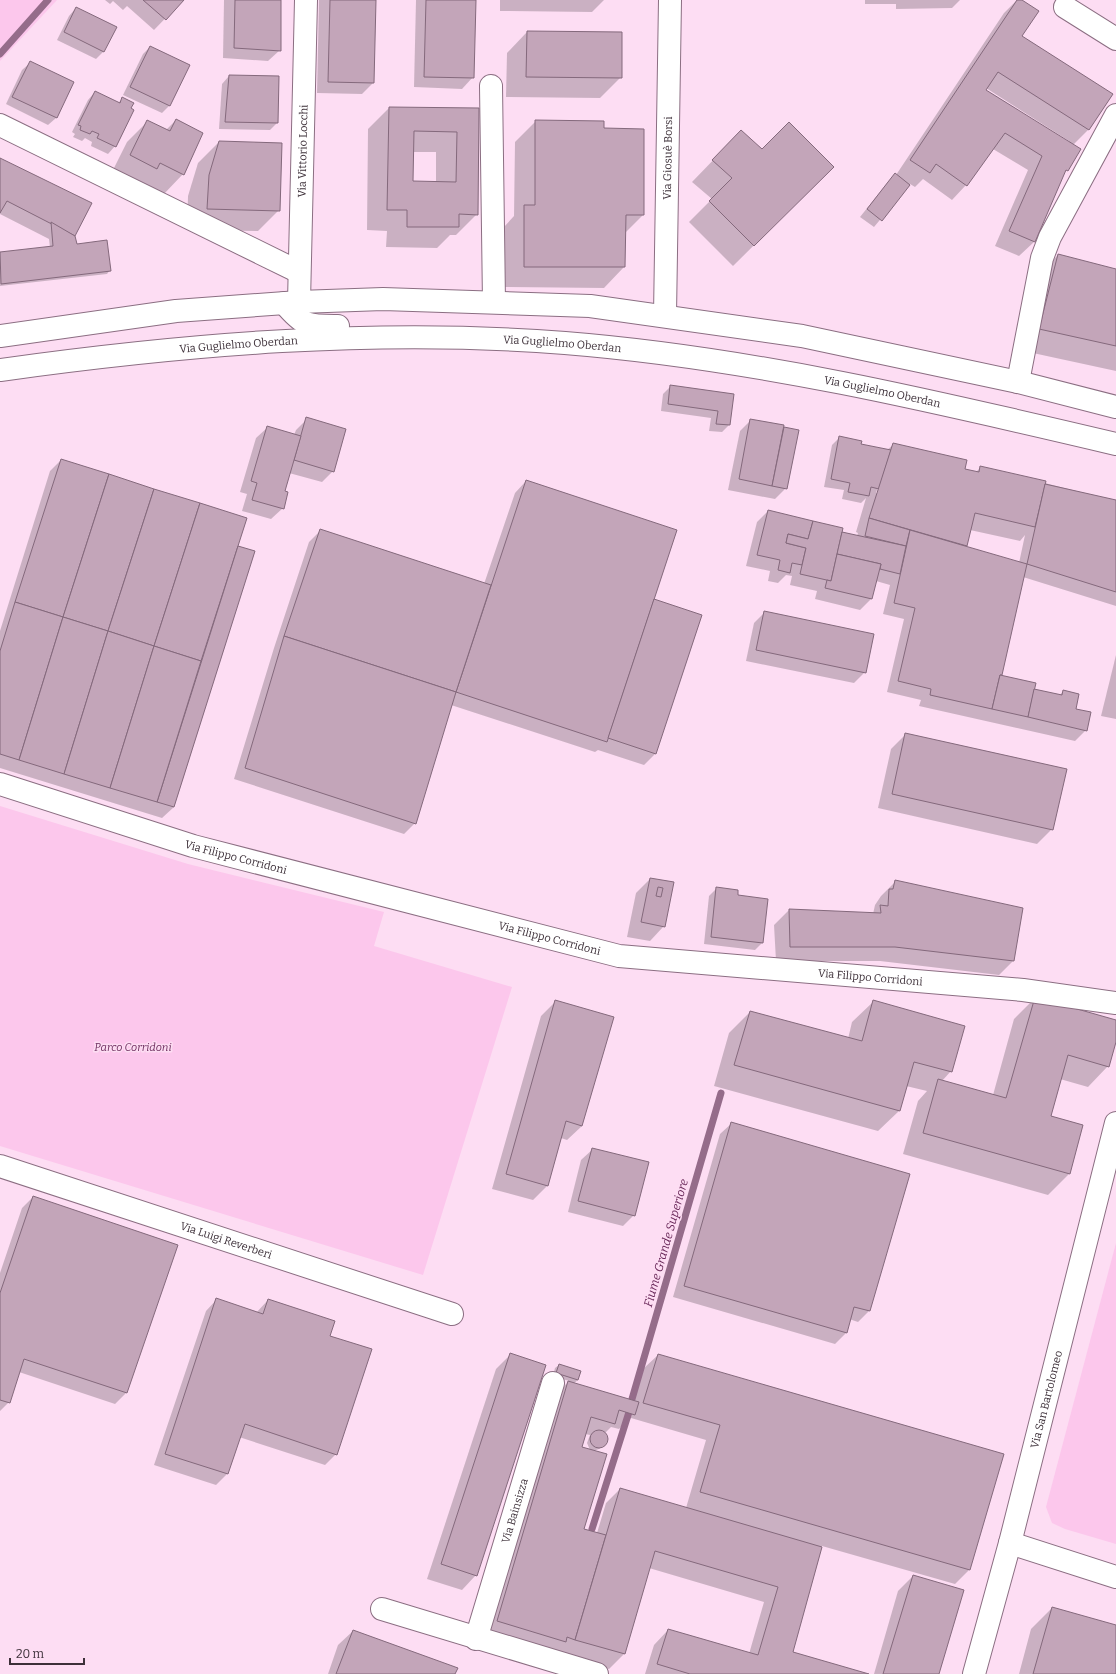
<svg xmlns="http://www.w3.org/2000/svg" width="1116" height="1674" font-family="Bitter,serif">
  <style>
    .green { fill: #fcc7ec }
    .shadow { fill: #0003; fill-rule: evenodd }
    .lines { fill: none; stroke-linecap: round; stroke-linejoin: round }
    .stream { stroke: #956c8a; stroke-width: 7 }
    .building { fill: #c3a5b9; stroke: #84697c; fill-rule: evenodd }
    .minor-casing { stroke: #8b6e82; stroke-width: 24 }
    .tertiary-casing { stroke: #8b6e82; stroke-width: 24 }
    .secondary-casing { stroke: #8b6e82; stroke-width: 24 }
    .minor { stroke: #fff; stroke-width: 22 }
    .tertiary { stroke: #fff; stroke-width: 22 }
    .secondary { stroke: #fff; stroke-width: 22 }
    .labels { text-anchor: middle; stroke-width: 3; stroke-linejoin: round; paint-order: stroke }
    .street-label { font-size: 11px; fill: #3d3039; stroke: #fdddf3 }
    .park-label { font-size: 11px; font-style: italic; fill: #6f2f60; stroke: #fdddf3 }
    .water-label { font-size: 12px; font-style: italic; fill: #6a295a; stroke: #fdddf3 }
  </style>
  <rect width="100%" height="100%" fill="#fdddf3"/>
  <g class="green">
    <path d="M0,0H57L0,61Z"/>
    <path d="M0,806L188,864L384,912L374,946L512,987L423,1275L0,1146Z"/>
    <path d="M1116,1243V1544L1065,1529L1052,1523L1046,1507Z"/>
  </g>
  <g class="shadow">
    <path d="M105,0H183L154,30L127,6L123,10L113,1L110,4Z"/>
    <path d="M224,0H280V50L268,61L223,58Z"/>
    <path d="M319,0H375L373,83L362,94L317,93Z"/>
    <path d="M416,0H475L473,77L462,89L414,87Z"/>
    <path d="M500,0H604L592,12L500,11Z"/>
    <path d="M865,0H960L952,8L896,9V4H865Z"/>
    <path d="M1017,0H1021V36L1089,129L1073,145L1080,150L1063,174L1034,242L1019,256L995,246L1028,170L993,149L966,185L952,200L923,179L915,187L910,184L874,227L860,217L888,182L896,175L1004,13ZM986,88L1069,141L1068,142L984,91Z"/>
    <path d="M76,8L104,51L96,59L57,40L69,16Z"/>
    <path d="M527,32L621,77L600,98L506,97L507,53Z"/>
    <path d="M150,47L189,65L169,106L162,113L123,95L143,54Z"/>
    <path d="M30,63L73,83L56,118L48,125L6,104L22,70Z"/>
    <path d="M229,76L277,123L270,130L219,129L222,84Z"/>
    <path d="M95,92L118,103L123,98L115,146L108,154L91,146L92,142L85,138L82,141L73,137L75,134L72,132L88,100Z"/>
    <path d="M389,108L478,109L477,214L456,235H450L437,248L386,247L387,231L367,230L368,129ZM412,152H436V183L412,182Z"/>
    <path d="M176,120L194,153L183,174L163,195L110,176L127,142L148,121L166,130Z"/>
    <path d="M536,121L603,129L643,130V215L625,233L624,267L604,288L503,287L504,227L514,216L515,142Z"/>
    <path d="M219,142L279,210L258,231L187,230L188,196L198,163Z"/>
    <path d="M762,150L833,167L733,266L689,222L712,199L692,182L721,152Z"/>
    <path d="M0,159L74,236L76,245L110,270L107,274L0,286V253L50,248L49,239L0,214Z"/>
    <path d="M1058,255L1116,270V371L1019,350L1037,276Z"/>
    <path d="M671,386L733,394L729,425L722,432L709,431L711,418L661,411L663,394Z"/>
    <path d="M307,419L333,471L322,482L289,473L283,492V508L271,519L242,511L247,494L240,492L256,438L268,427L294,435L296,430Z"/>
    <path d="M751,420L798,431L786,488L775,499L728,490L740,431Z"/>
    <path d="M840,437L860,445L887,450L894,444L964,469L976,472L981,467L1116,501V606L1023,577L1001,676L1033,689L1060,695L1063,691L1086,730L1075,741L919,706L921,700L887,692L904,619L883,614L890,585L876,581L871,599L860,610L815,599L817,591L790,585L792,576L786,575L778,583L768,581L770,571L746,566L757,522L768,511L857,536L858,533L856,532L866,498L861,503L842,499L844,490L824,487L832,445ZM888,455L878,494L876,493ZM970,530L1020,541L1025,535L1019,563L966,547Z"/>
    <path d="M61,460L236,546L254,552L174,807L162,818L0,768V631L50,471Z"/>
    <path d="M526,481L653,600L655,754L644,765L598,750L595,752L451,705L415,823L404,834L234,779L274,648L309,542L320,531L484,584L515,493Z"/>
    <path d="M765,612L865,672L854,683L746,661L754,623Z"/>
    <path d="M1116,655V719L1101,716Z"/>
    <path d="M906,734L1052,829L1037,844L878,808L891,749Z"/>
    <path d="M650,879L664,926L650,941L627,937L636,893Z"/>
    <path d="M896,881L1013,961L999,975L880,961H776L774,925L789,910L873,914L875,905L881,896Z"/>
    <path d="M717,888L737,896L762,943L755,950L704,944L709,896Z"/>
    <path d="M1035,998L1116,1021V1038L1108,1066L1088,1087L1060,1079L1050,1116L1082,1125L1069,1174L1048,1195L903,1154L918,1101L927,1091L906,1086L899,1111L878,1131L714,1086L729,1033L750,1012L848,1039L852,1022L873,1002L951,1071L942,1081L993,1095L1014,1019Z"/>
    <path d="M555,1002L582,1126L567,1140L561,1138L547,1186L533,1200L492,1189L541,1016Z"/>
    <path d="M732,1123L869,1311L858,1322L849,1319L846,1333L835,1344L673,1297L720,1134Z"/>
    <path d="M593,1149L634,1215L623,1226L568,1212L581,1160Z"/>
    <path d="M33,1197L176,1245L126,1393L115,1404L19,1372L9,1402L0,1411V1273L22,1208Z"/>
    <path d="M217,1299L256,1313L268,1300L329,1336L336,1454L325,1465L239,1437L227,1474L216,1485L154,1465L206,1311Z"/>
    <path d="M511,1354L476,1575L462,1590L427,1579L496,1369Z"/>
    <path d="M658,1355L969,1570L955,1584L822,1546L792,1652L865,1674H645L654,1645L668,1630L749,1654L764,1602L649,1568L624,1654L609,1669L554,1652L483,1636L554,1397L569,1381L553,1376L555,1368L559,1365L578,1380L573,1384L634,1401L643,1369ZM631,1418L706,1440L686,1508L620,1489L606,1503L597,1533L583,1530L593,1451L599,1449L603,1446L607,1439L604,1434L611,1427L619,1429ZM585,1434L590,1435L587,1443L590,1450L581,1448Z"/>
    <path d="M913,1576L938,1674H874L898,1591Z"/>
    <path d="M1052,1608L1116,1626V1674H1019L1031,1629Z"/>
    <path d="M353,1631L454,1674H328L338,1645Z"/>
  </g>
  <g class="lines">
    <g class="stream">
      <path d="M0,54L48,0"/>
      <path d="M632,1399L721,1093"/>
      <path d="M592,1529L629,1412"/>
    </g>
  </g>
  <g class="building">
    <path d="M143,0H184L166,20Z"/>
    <path d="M235,0H281V51L234,48Z"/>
    <path d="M330,0H376L374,83L328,82Z"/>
    <path d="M426,0H476L474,78L424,77Z"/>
    <path d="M1017,0H1022L1039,11L1022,36L1113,94L1089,130L998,72L986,90L1081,149L1068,171L1066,170L1035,242L1009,231L1042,156L1005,133L967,186L936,164L930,173L910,160Z"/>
    <path d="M76,7L117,27L104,52L64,32Z"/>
    <path d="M527,31L622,32V78L526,77Z"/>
    <path d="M150,46L190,65L170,106L130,87Z"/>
    <path d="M30,61L74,82L57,118L12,97Z"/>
    <path d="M229,75L279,76L278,123L225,122Z"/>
    <path d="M95,91L120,103L122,97L134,103L131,108L134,110L116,147L97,138L99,134L92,131L90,134L80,130L81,126L78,125Z"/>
    <path d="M389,107L479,108L478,215L459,214V227H407V210H387ZM414,131L457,132L456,182L413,181Z"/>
    <path d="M176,119L203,133L184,175L160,163L157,169L130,155L147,120L170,131Z"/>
    <path d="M535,120L604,121V128L644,129V215H626L625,267H524V205H535Z"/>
    <path d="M789,122L834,167L754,246L709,201L732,178L712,160L741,130L762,149Z"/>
    <path d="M219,141L282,143L280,211L207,209L209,175Z"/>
    <path d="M0,158L92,203L75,236L7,201L0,213Z"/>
    <path d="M895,173L910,185L882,221L867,209Z"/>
    <path d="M51,222L75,236L77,244L107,240L111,271L1,284L0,252L53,246Z"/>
    <path d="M1058,254L1116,269V346L1039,329Z"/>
    <path d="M670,385L734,394L730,425L716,424L718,411L668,404Z"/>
    <path d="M306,417L346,429L334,472L294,460Z"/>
    <path d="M750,419L784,425L772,486L739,479Z"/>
    <path d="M267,426L301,436L285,491L288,492L284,509L252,500L257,483L251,481Z"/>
    <path d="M784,427L799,430L787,489L772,486Z"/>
    <path d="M839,436L862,441L861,444L891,450L879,489L871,487L869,496L848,492L850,483L831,479Z"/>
    <path d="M893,443L967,460L965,469L979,472L980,466L1046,481L1035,527L975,513L967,546L869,518Z"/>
    <path d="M61,459L109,474L63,617L15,602Z"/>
    <path d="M109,474L154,489L108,631L63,617Z"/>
    <path d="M526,480L677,530L607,742L456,692Z"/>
    <path d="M1045,484L1116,500V592L1027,564Z"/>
    <path d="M154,489L200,503L154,646L108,631Z"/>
    <path d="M200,503L247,518L201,661L154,646Z"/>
    <path d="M768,510L813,521L808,539L788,534L786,543L806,548L802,565L792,563L790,573L778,570L780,560L757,555Z"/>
    <path d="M869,518L910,530L906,546L865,536Z"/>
    <path d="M813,521L843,528L831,581L800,574L806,548L786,543L788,534L808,539Z"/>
    <path d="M320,529L491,585L456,692L284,636Z"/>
    <path d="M910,530L1027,564L1002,675H1000L992,709L930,695L931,689L898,681L915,608L894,603Z"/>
    <path d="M842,532L906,546L900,574L880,569L881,564L837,554Z"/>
    <path d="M238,546L255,551L174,807L157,802Z"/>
    <path d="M837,554L881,564L872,599L825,588L827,580L831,581Z"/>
    <path d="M654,599L702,615L656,754L608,738Z"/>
    <path d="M15,602L63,617L19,760L0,754V651Z"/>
    <path d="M764,611L874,634L866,673L756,650Z"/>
    <path d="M63,617L108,631L64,774L19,760Z"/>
    <path d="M108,631L154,646L110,788L64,774Z"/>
    <path d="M284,636L456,692L416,824L245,768Z"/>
    <path d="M154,646L201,661L157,802L110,788Z"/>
    <path d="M1000,675L1036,683L1028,717L992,709Z"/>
    <path d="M1034,689L1062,695L1063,690L1079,694L1076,709L1091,712L1087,731L1028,717Z"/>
    <path d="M905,733L1067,769L1053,830L892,794Z"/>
    <path d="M650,878L674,882L665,927L641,922Z"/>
    <path d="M895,880L1023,908L1014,961L895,947H790L789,909L881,913L880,905L888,906L889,889H893Z"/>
    <path d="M658,887L663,888L661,897L656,896Z"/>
    <path d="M716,887L738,890V895L768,899L763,943L711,937Z"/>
    <path d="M1035,997L1116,1020V1042L1109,1067L1068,1055L1051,1116L1083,1125L1070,1174L923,1133L938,1079L1006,1098Z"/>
    <path d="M555,1000L614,1017L582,1126L566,1121L548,1186L506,1174Z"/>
    <path d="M873,1000L965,1026L952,1072L914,1062L900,1111L734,1065L750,1011L862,1041Z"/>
    <path d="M731,1122L910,1174L870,1311L854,1307L847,1333L684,1286Z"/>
    <path d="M592,1148L649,1162L635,1216L578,1201Z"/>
    <path d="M33,1196L178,1245L127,1393L24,1359L10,1403L0,1400V1293Z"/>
    <path d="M216,1298L263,1314L268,1299L335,1321L330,1336L372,1349L337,1455L245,1424L228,1474L165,1454Z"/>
    <path d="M510,1353L546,1365L477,1576L441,1564Z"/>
    <path d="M658,1354L1004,1454L970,1570L700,1492L720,1425L643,1403Z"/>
    <path d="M559,1364L581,1371L578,1380L556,1373Z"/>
    <path d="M568,1381L639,1402L635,1415L619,1410L615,1424L591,1417L582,1447L607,1454L584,1529L606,1535L575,1640L567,1637L566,1642L497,1621Z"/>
    <circle cx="599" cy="1439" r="9"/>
    <path d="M620,1488L822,1547L793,1652L869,1674H690L657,1664L668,1629L758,1655L778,1587L655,1551L625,1654L575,1640Z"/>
    <path d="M913,1575L964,1590L939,1674H883Z"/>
    <path d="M1052,1607L1116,1625V1674H1033Z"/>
    <path d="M353,1630L458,1668L455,1674H336Z"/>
  </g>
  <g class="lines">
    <g class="minor-casing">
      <g id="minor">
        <path d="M1065,7L1116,39"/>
        <path d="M491,86L494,302"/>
        <path d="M0,125L299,272"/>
        <path id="s1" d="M299,302L306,0"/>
        <path id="s2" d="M665,315L670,0"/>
        <path d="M1018,382L1042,258L1050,237L1116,115"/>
        <path id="s3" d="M0,784L193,846L619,956L1023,990L1116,1003"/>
        <path id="s4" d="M0,1166L452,1314"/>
        <path d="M1010,1543L1116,1577"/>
        <path d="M382,1609L597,1674"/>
        <path id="s5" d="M476,1639L553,1383"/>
      </g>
    </g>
    <g class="tertiary-casing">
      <g id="tertiary">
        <path id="s6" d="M974,1674L1010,1543L1116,1123"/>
      </g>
    </g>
    <g class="secondary-casing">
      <g id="secondary">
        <path d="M284,303C304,327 308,326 338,326"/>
        <path d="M0,336L176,311L299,302L383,299L590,306L802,336L1018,382L1116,407"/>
        <path id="s7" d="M0,370C186,344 377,328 565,343C752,358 934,401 1116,444"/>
      </g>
    </g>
    <use href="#minor" class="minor"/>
    <use href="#tertiary" class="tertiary"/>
    <use href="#secondary" class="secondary"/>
  </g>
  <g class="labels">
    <g class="street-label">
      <text dy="4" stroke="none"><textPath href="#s1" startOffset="151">Via Vittorio Locchi</textPath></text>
      <text dy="4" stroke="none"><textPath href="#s2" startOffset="157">Via Giosuè Borsi</textPath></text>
      <text dy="4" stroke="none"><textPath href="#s7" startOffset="240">Via Guglielmo Oberdan</textPath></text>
      <text dy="4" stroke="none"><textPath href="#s7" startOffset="564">Via Guglielmo Oberdan</textPath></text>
      <text dy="4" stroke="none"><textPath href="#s7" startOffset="888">Via Guglielmo Oberdan</textPath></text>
      <text dy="4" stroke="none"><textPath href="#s3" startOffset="247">Via Filippo Corridoni</textPath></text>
      <text dy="4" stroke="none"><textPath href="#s3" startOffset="571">Via Filippo Corridoni</textPath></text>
      <text dy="4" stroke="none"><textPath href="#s3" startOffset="895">Via Filippo Corridoni</textPath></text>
      <text dy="4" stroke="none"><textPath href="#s4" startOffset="238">Via Luigi Reverberi</textPath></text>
      <text dy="4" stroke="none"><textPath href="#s6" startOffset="284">Via San Bartolomeo</textPath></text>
      <text dy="4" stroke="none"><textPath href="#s5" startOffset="134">Via Bainsizza</textPath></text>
    </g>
    <g class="park-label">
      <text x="133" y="1051">Parco Corridoni</text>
    </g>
    <g class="water-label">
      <text transform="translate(666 1243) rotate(-74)" y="4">Fiume Grande Superiore</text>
    </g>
  </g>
  <path d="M10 1658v6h74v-6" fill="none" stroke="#3d3039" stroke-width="2"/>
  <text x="16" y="1658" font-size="12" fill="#3d3039" stroke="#fdddf3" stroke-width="3" paint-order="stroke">20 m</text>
</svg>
